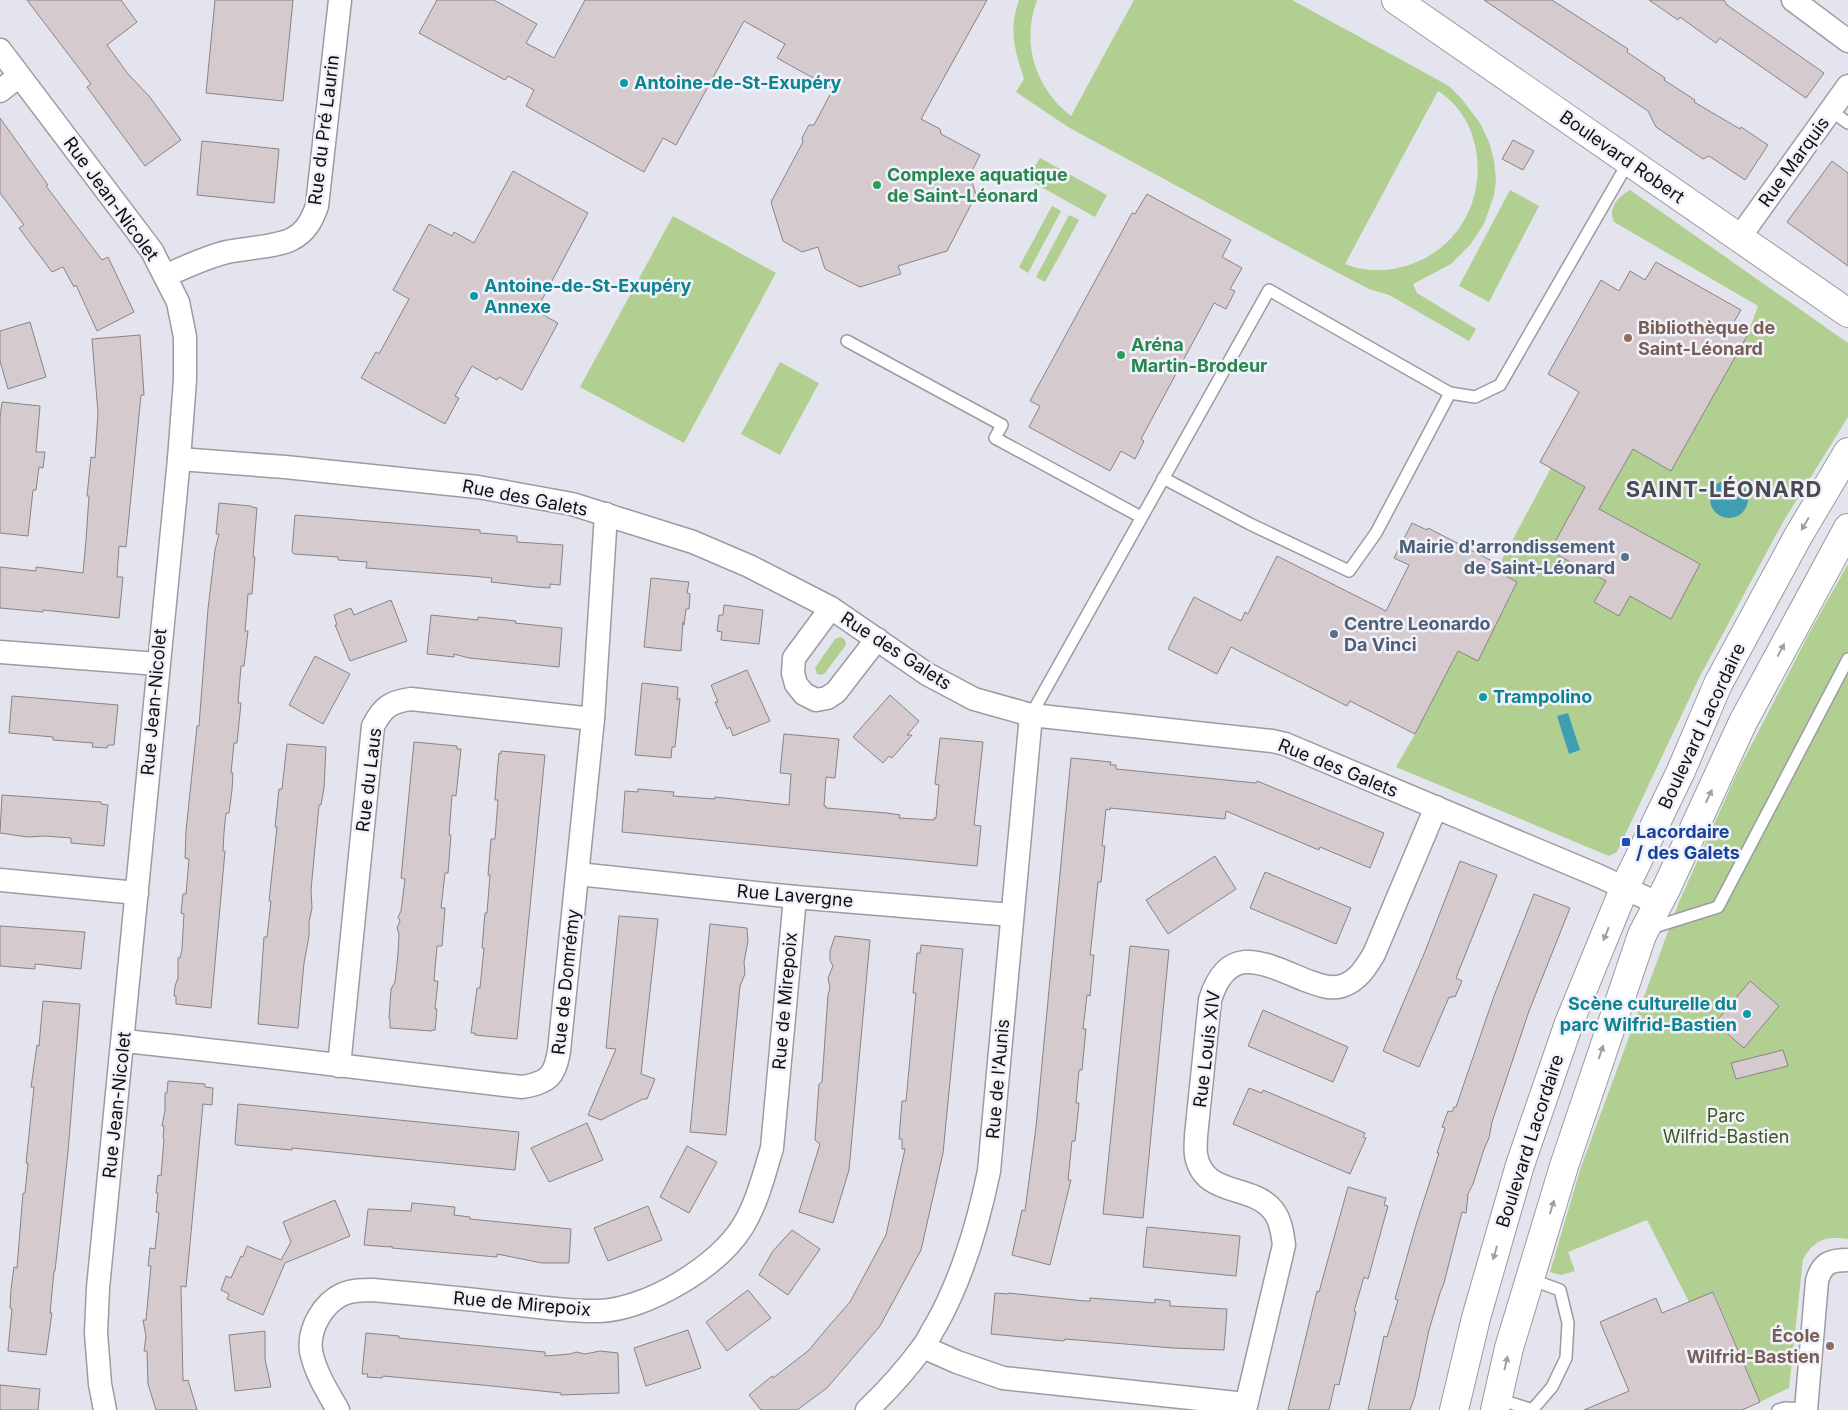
<svg xmlns="http://www.w3.org/2000/svg" width="1848" height="1410" font-family="Inter,sans-serif">
  <style>
    .green { fill: #b0cf90; fill-rule: evenodd }
    .water { fill: #3f9eaf }
    .building { fill: #d5cbce; stroke: #8b8285 }
    .lines { fill: none; stroke-linecap: round; stroke-linejoin: round }
    .lane-casing { stroke: #9b9ba3; stroke-width: 14 }
    .street-casing { stroke: #9b9ba3; stroke-width: 25 }
    .secondary-casing { stroke: #9b9ba3; stroke-width: 30 }
    .lane { stroke: #fff; stroke-width: 11 }
    .street { stroke: #fff; stroke-width: 22 }
    .secondary { stroke: #fff; stroke-width: 28 }
    .oneway { fill: #a0a0a1 }
    .culture-dot { fill: #0f9aa8; stroke: #f1f1fa; stroke-width: 2 }
    .leisure-dot { fill: #2e9e5b; stroke: #f1f1fa; stroke-width: 2 }
    .education-dot { fill: #8d6e63; stroke: #f1f1fa; stroke-width: 2 }
    .service-dot { fill: #5c6f8a; stroke: #f1f1fa; stroke-width: 2 }
    .transit-dot { fill: #1a4fb4; stroke: #f1f1fa; stroke-width: 2 }
    .labels { text-anchor: middle; stroke-width: 5; stroke-linejoin: round; paint-order: stroke }
    .culture-label { font-size: 18px; font-weight: bold; fill: #0d838f; stroke: #f1f1fa; text-anchor: start }
    .street-label { font-size: 18px; fill: #111114; stroke: #f1f1fa }
    .leisure-label { font-size: 18px; font-weight: bold; fill: #27864d; stroke: #f1f1fa; text-anchor: start }
    .education-label { font-size: 18px; font-weight: bold; fill: #785e54; stroke: #f1f1fa; text-anchor: start }
    .service-label { font-size: 18px; font-weight: bold; fill: #4e5e75; stroke: #f1f1fa; text-anchor: end }
    .transit-label { font-size: 18px; font-weight: bold; fill: #164399; stroke: #f1f1fa; text-anchor: start }
    .park-label { font-size: 18px; fill: #3e561f; stroke: #f1f1fa }
    .district-label { font-size: 22px; font-weight: bold; letter-spacing: 1px; fill: #4a4a52; stroke: #f1f1fa }
  </style>
  <rect width="100%" height="100%" fill="#e3e4ed"/>
  <g class="green">
    <path d="M1019,0H1037C1021,43 1035,88 1071,116L1134,0H1292L1449,86L1461,98L1480,123L1489,142L1494,160L1496,180L1494,195L1484,224L1470,245L1451,264L1413,284L1417,293L1476,329L1469,341L1389,295L1369,289L1308,257L1068,127L1016,92L1024,79C1015,50 1008,30 1019,0ZM1438,91C1486,121 1490,195 1453,236C1427,266 1381,279 1345,264Z"/>
    <path d="M1040,158L1107,195L1095,217L1027,179Z"/>
    <path d="M1510,190L1539,206L1489,302L1459,286Z"/>
    <path d="M1630,190L1848,343V417L1783,522L1699,678L1617,852L1609,856L1396,767L1415,734L1458,651L1478,660L1517,582L1496,571L1551,468L1605,499L1633,449L1671,471L1747,336L1758,306L1614,222C1607,208 1619,196 1630,190Z"/>
    <path d="M1052,206L1061,211L1028,273L1019,267Z"/>
    <path d="M1069,215L1079,220L1045,282L1036,277Z"/>
    <path d="M673,216L776,273L684,443L580,387Z"/>
    <path d="M780,362L819,383L780,455L741,434Z"/>
    <path d="M1848,564V1239C1826,1236 1815,1239 1803,1259L1789,1388L1760,1402L1714,1292L1689,1302L1647,1220L1568,1252L1575,1271L1561,1275L1550,1272L1581,1167L1679,902L1738,771L1812,628Z"/>
    <path d="M841,637L845,640L846,645L825,673L822,675L817,674L815,668L835,639Z"/>
  </g>
  <g class="water">
    <circle cx="1729" cy="499" r="19"/>
    <path d="M1568,713L1580,750L1569,754L1557,716Z"/>
  </g>
  <g class="building">
    <path d="M27,0H121L137,22L107,45L128,74L149,96L181,140L145,166L87,87L91,84Z"/>
    <path d="M215,0H293L283,101L206,93Z"/>
    <path d="M437,0H494L537,24L526,43L554,58L585,0H987L921,119L940,129L941,134L980,155L970,175L976,195L947,251L898,266L901,274L860,287L825,269L818,247L802,252L783,241L771,202L803,142L802,138L809,125H814L833,89L777,58L785,44L744,21L676,145L663,138L644,172L526,106L534,90L508,76L505,80L419,33Z"/>
    <path d="M1484,0H1552L1628,49L1627,52L1665,78L1664,80L1695,100L1694,102L1740,129L1741,127L1768,145L1745,180L1709,156L1703,159L1656,127L1648,111Z"/>
    <path d="M1649,0H1724L1727,5L1824,73L1806,98L1720,38L1716,43L1680,17L1678,20Z"/>
    <path d="M0,118L48,185L46,186L102,260L108,257L134,312L97,331L76,285L74,287L63,267L52,272L19,228L24,225L0,193Z"/>
    <path d="M1513,140L1534,151L1523,170L1502,159Z"/>
    <path d="M202,141L279,149L274,203L197,195Z"/>
    <path d="M1832,161L1848,173V266L1787,222Z"/>
    <path d="M513,171L588,213L536,311L558,323L522,390L499,377L497,380L472,366L455,396L459,398L445,424L361,378L376,352L379,354L409,299L393,290L429,224L452,236L454,232L474,243Z"/>
    <path d="M1147,194L1231,240L1222,257L1242,268L1230,289L1235,291L1226,309L1214,303L1141,439L1144,441L1135,459L1121,451L1110,471L1029,427L1040,406L1030,401L1132,213L1135,214Z"/>
    <path d="M1656,262L1741,310L1731,327L1747,336L1671,471L1633,449L1599,509L1700,564L1671,619L1630,596L1619,616L1594,602L1606,581L1550,551L1585,487L1540,462L1579,392L1548,374L1601,280L1619,291L1630,271L1645,280Z"/>
    <path d="M30,322L46,377L8,389L0,361V331Z"/>
    <path d="M140,335L144,395H141L126,547L119,546L117,577H123L119,618L43,610V612L0,608V567L36,571V567L83,573L86,540L89,496H87L91,457L95,458L98,413L92,339Z"/>
    <path d="M2,402L40,406L36,452H45L43,468L39,467L36,490H33L28,536L0,533V418Z"/>
    <path d="M219,503L251,506L252,507L257,508L253,557H255L252,594H248L245,631H248L244,666H241L238,703H241L237,743H234L231,773H233L232,790L229,813H226L224,832L223,851H225L211,1008L176,1004V996H174L175,986L178,978V958H180L182,949L184,914L181,913L183,894H186L189,859L185,858L186,831L197,726H199L208,609L215,550L219,534H216Z"/>
    <path d="M295,515L480,530V533L517,536V542L563,545L560,585L550,584V588L535,587L491,582L492,578L472,576L366,568L367,562L338,560V557L294,554L292,552Z"/>
    <path d="M1412,523L1427,530L1428,528L1494,562L1491,568L1517,582L1478,661L1458,651L1415,734L1350,701L1347,706L1231,647L1217,674L1168,649L1194,597L1241,621L1245,612L1248,614L1277,556L1386,611L1409,565L1394,558Z"/>
    <path d="M651,578L689,582L687,593L690,594L689,609H686L684,625L683,622L681,651L644,647Z"/>
    <path d="M391,600L407,641L350,661L335,625H337L334,615L351,608L354,615Z"/>
    <path d="M724,605L763,610L759,644L721,640L722,632L717,631L719,615H723Z"/>
    <path d="M431,615L478,620V617L516,621L515,623L562,628L559,667L469,658L454,654V657L427,654Z"/>
    <path d="M315,656L350,674L323,724L289,705Z"/>
    <path d="M747,670L770,721L733,736L730,727L727,729L715,702H718L711,685Z"/>
    <path d="M642,683L678,687L677,700L680,698L675,747H672L671,758L635,755Z"/>
    <path d="M890,695L919,721L907,735H912L892,758L889,756L883,763L853,737Z"/>
    <path d="M12,696L118,705L114,745H108L107,748L92,747L93,743L53,740V737L9,733Z"/>
    <path d="M784,734L839,739L835,778L826,777L824,806H826V808L887,813L900,815L899,818L934,820V818H936L939,785L935,784L940,738L983,742L974,825L981,826L977,866L622,832L625,791L638,792V789L674,792L673,796L715,799V797L789,805L791,774L780,773Z"/>
    <path d="M414,742L457,746V749H461L456,796L452,795L449,835H451L448,873H445L441,908H445L442,946H437L434,981H438L435,1009H437L435,1030H432V1031L390,1028V1019H389L391,989L395,982L398,954L399,934L397,928L400,921L398,917L401,911L405,879L401,878Z"/>
    <path d="M287,744L326,747L324,788L321,805H319L311,890L312,908L309,922V936L304,963L298,1028L258,1024L264,937H267L271,901H269L277,827H275L279,789H282Z"/>
    <path d="M501,751L545,755L517,1039L475,1035V1033H471L477,988H480L484,948H482L485,913H487L490,875H488L491,839H495L498,800H495L497,774L499,753L501,754Z"/>
    <path d="M1071,758L1111,762L1110,765H1116V769L1256,783L1257,781L1384,833L1370,868L1320,847L1319,850L1226,811L1225,819L1110,808V810L1106,809L1102,846H1105L1101,882H1098L1092,938L1090,955H1094L1090,996L1087,995L1083,1029H1086L1082,1070H1079L1076,1103H1079L1075,1141H1072L1068,1180H1071L1050,1265L1012,1255L1022,1210L1025,1211L1036,1127Z"/>
    <path d="M2,795L101,802V804L108,805L104,846L71,843V838L44,836L28,837L0,833Z"/>
    <path d="M1215,856L1236,889L1168,934L1146,900Z"/>
    <path d="M1460,861L1497,875L1456,978L1462,981L1455,997L1452,996L1451,998L1449,997L1419,1067L1383,1051L1426,949Z"/>
    <path d="M1265,872L1351,908L1336,944L1250,908Z"/>
    <path d="M1534,894L1570,908L1529,1011L1492,1122L1489,1138L1484,1149L1473,1184L1467,1196H1468L1466,1213L1462,1212L1444,1283L1440,1293L1429,1330L1415,1396L1410,1410H1368L1384,1336L1387,1337L1398,1300L1395,1299L1416,1225L1439,1153H1437L1445,1128L1442,1127L1448,1111L1452,1112L1454,1107H1456L1494,996Z"/>
    <path d="M619,916L658,919L641,1074L655,1079L647,1099H643L601,1120L588,1115L616,1049L606,1048Z"/>
    <path d="M710,924L747,928L748,941L744,962L745,974L740,986L726,1135L690,1132Z"/>
    <path d="M0,926L85,932L81,969L35,964V969L0,966Z"/>
    <path d="M835,936L870,940L849,1170L833,1223L799,1212L820,1144L815,1140L819,1084L822,1082L828,995L830,988L828,978L833,966L830,960V951Z"/>
    <path d="M921,945L963,949L943,1153L921,1250L880,1326L827,1388L797,1410H761L749,1395L772,1376L773,1378L808,1351L829,1326L850,1302L886,1235L905,1149H902V1139H899L902,1101H906L916,993H913L917,953H920Z"/>
    <path d="M1130,946L1169,950L1143,1218L1103,1214Z"/>
    <path d="M1750,981L1779,1006L1744,1048L1715,1023Z"/>
    <path d="M43,1001L80,1004L68,1152L55,1271H54L50,1313H52L46,1355L8,1351V1350L12,1309L10,1308L11,1289L14,1267L17,1268L23,1193H25L28,1163H26L34,1087H31L37,1045L39,1046Z"/>
    <path d="M1263,1010L1348,1047L1333,1082L1248,1046Z"/>
    <path d="M1783,1050L1788,1066L1736,1079L1731,1063Z"/>
    <path d="M168,1081L205,1084V1087L213,1088L212,1105L203,1104L186,1287L181,1286L183,1381L188,1380L197,1410H156L148,1384L147,1351H144L146,1336L143,1320H146L151,1266H148L150,1248L155,1249L159,1213L156,1212L158,1193H156L158,1175L161,1176L164,1139L163,1138L164,1126H162L165,1110V1093H167Z"/>
    <path d="M1249,1088L1262,1093L1263,1090L1365,1133L1363,1137L1366,1138L1350,1174L1233,1124Z"/>
    <path d="M238,1104L519,1132L515,1170L292,1148V1150L236,1145L235,1143Z"/>
    <path d="M587,1123L603,1160L549,1182L531,1148Z"/>
    <path d="M687,1146L717,1162L689,1213L660,1197Z"/>
    <path d="M1348,1187L1386,1198L1384,1205L1388,1206L1383,1224L1368,1279L1364,1277L1354,1311L1356,1312L1339,1385L1335,1384L1329,1410H1288L1317,1291L1319,1292Z"/>
    <path d="M335,1200L350,1236L285,1263L263,1315L227,1299L229,1294L221,1290L226,1276L231,1278L241,1256L243,1257L247,1246L281,1260L291,1242L283,1222Z"/>
    <path d="M412,1203L455,1207L454,1215L470,1217V1219L571,1229L569,1263H542L497,1254V1257L392,1248V1246L390,1247L364,1245L368,1209L411,1211Z"/>
    <path d="M648,1206L662,1240L608,1261L594,1228Z"/>
    <path d="M1147,1227L1240,1236L1236,1276L1143,1267Z"/>
    <path d="M792,1230L820,1249L788,1295L759,1275L773,1251Z"/>
    <path d="M748,1290L771,1318L727,1351L706,1322Z"/>
    <path d="M1713,1292L1760,1402L1742,1410H1584L1629,1391L1600,1322L1656,1298L1662,1313Z"/>
    <path d="M995,1293L1008,1294V1293L1085,1301H1090V1298L1155,1303V1299L1170,1301V1306L1227,1309L1224,1350L1173,1348L1065,1339L1064,1341L991,1334Z"/>
    <path d="M688,1330L701,1368L646,1386L634,1348Z"/>
    <path d="M265,1331V1359L271,1387L235,1391L229,1335Z"/>
    <path d="M366,1333L399,1336V1338L545,1352V1356L570,1354L576,1352L585,1354L600,1351L618,1353L619,1393L561,1395V1393L482,1385L383,1376L382,1378L367,1377L368,1374H362Z"/>
    <path d="M0,1385L40,1389L38,1410H0Z"/>
  </g>
  <g class="lines">
    <g class="lane-casing">
      <g id="lane">
        <path d="M1830,110L1848,123"/>
        <path d="M847,341L1002,425L995,438L1141,517"/>
        <path d="M1163,478L1250,524L1349,571L1376,533L1450,393"/>
        <path d="M1031,715L1269,290L1450,393L1475,397L1500,385L1629,161"/>
        <path d="M1648,929L1718,907L1848,659"/>
        <path d="M1530,1279L1560,1290L1568,1323L1566,1358L1552,1387L1533,1409"/>
        <path d="M1498,1399L1533,1410"/>
        <path d="M1778,1410L1785,1408L1806,1409"/>
      </g>
    </g>
    <g class="street-casing">
      <g id="street">
        <path d="M1793,0L1848,41"/>
        <path d="M0,50L152,251L178,302L185,337V380L179,459L98,1288L96,1333L100,1384L105,1410"/>
        <path d="M0,91L19,76"/>
        <path d="M1739,238L1848,86"/>
        <path d="M165,276C185,267 206,257 227,252C245,248 277,247 292,239C306,232 312,220 317,206L340,0"/>
        <path d="M179,459L285,467L478,487L572,504L693,542L749,566L831,608L927,674L974,699L1031,715L1272,741L1285,744L1599,876L1659,904"/>
        <path d="M831,608L794,658L793,673L796,684L804,694L816,700L827,698L836,692L877,639"/>
        <path d="M0,652L158,664"/>
        <path d="M578,874L795,897L1012,915"/>
        <path d="M0,880L137,893"/>
        <path d="M123,1041C257,1054 389,1072 522,1087C548,1083 555,1076 559,1051L593,719L606,514"/>
        <path d="M339,1066L373,726C383,707 390,702 411,699L593,719"/>
        <path d="M923,1347L957,1362L1003,1378L1246,1404"/>
        <path d="M338,1410C327,1391 315,1372 311,1351C308,1329 323,1303 343,1294C353,1290 363,1290 373,1290C416,1294 459,1298 502,1303C534,1306 567,1312 600,1311C647,1309 718,1267 743,1226C757,1203 764,1175 772,1148L795,897"/>
        <path d="M867,1410C887,1391 906,1370 922,1348C928,1341 931,1332 936,1325C963,1277 978,1224 989,1171L1031,715"/>
        <path d="M1245,1410L1284,1245C1282,1230 1280,1216 1269,1206C1247,1185 1203,1195 1196,1155C1195,1149 1196,1142 1196,1136L1210,1000C1228,942 1263,963 1305,980C1317,984 1329,990 1342,986C1358,981 1366,967 1374,954L1436,807"/>
        <path d="M1806,1410L1817,1281C1822,1263 1830,1260 1848,1260"/>
      </g>
    </g>
    <g class="secondary-casing">
      <g id="secondary">
        <path d="M1396,0L1848,313"/>
        <path d="M1454,1410L1476,1318L1520,1165L1569,1023L1624,889L1681,771L1718,684L1797,538L1848,452"/>
        <path d="M1495,1410L1509,1348L1564,1166L1642,935L1667,887L1743,722L1848,528"/>
      </g>
    </g>
    <use href="#lane" class="lane"/>
    <use href="#street" class="street"/>
    <use href="#secondary" class="secondary"/>
  </g>
  <defs><path id="oneway-solid" d="M-6-.8H1V-3.2L6.5 0L1 3.2V.8H-6Z" transform="scale(1.25)"/></defs>
  <g class="oneway">
    <use href="#oneway-solid" transform="translate(1805 524) rotate(121)"/>
    <use href="#oneway-solid" transform="translate(1781 650) rotate(-62)"/>
    <use href="#oneway-solid" transform="translate(1709 796) rotate(-65)"/>
    <use href="#oneway-solid" transform="translate(1606 934) rotate(112)"/>
    <use href="#oneway-solid" transform="translate(1601 1052) rotate(-71)"/>
    <use href="#oneway-solid" transform="translate(1552 1207) rotate(-73)"/>
    <use href="#oneway-solid" transform="translate(1495 1253) rotate(106)"/>
    <use href="#oneway-solid" transform="translate(1506 1363) rotate(-77)"/>
  </g>
  <g class="culture-dot">
    <circle cx="624" cy="83" r="5"/>
    <circle cx="474" cy="296" r="5"/>
    <circle cx="1483" cy="697" r="5"/>
    <circle cx="1747" cy="1014" r="5"/>
  </g>
  <g class="leisure-dot">
    <circle cx="877" cy="185" r="5"/>
    <circle cx="1121" cy="355" r="5"/>
  </g>
  <g class="education-dot">
    <circle cx="1628" cy="338" r="5"/>
    <circle cx="1830" cy="1346" r="5"/>
  </g>
  <g class="service-dot">
    <circle cx="1625" cy="557" r="5"/>
    <circle cx="1334" cy="634" r="5"/>
  </g>
  <rect class="transit-dot" x="1621" y="837" width="10" height="10" rx="2.5"/>
  <g class="labels">
    <g class="culture-label">
      <text x="634" y="89">Antoine-de-St-Exupéry</text>
      <text x="484" y="292">Antoine-de-St-Exupéry<tspan x="484" dy="21">Annexe</tspan></text>
      <text x="1493" y="703">Trampolino</text>
      <text x="1737" y="1010" text-anchor="end">Scène culturelle du<tspan x="1737" dy="21">parc Wilfrid-Bastien</tspan></text>
    </g>
    <g class="street-label">
      <text transform="translate(324 130) rotate(-83)" y="6">Rue du Pré Laurin</text>
      <text transform="translate(1622 157) rotate(35)" y="6">Boulevard Robert</text>
      <text transform="translate(1794 162) rotate(-54)" y="6">Rue Marquis</text>
      <text transform="translate(111 199) rotate(54)" y="6">Rue Jean-Nicolet</text>
      <text transform="translate(525 498) rotate(11)" y="6">Rue des Galets</text>
      <text transform="translate(896 651) rotate(33)" y="6">Rue des Galets</text>
      <text transform="translate(154 702) rotate(-85)" y="6">Rue Jean-Nicolet</text>
      <text transform="translate(1702 726) rotate(-65)" y="6">Boulevard Lacordaire</text>
      <text transform="translate(1338 768) rotate(22)" y="6">Rue des Galets</text>
      <text transform="translate(369 780) rotate(-83)" y="6">Rue du Laus</text>
      <text transform="translate(795 896) rotate(5)" y="6">Rue Lavergne</text>
      <text transform="translate(566 982) rotate(-84)" y="6">Rue de Domrémy</text>
      <text transform="translate(785 1001) rotate(-85)" y="6">Rue de Mirepoix</text>
      <text transform="translate(1207 1049) rotate(-83)" y="6">Rue Louis XIV</text>
      <text transform="translate(998 1079) rotate(-85)" y="6">Rue de l'Aunis</text>
      <text transform="translate(117 1105) rotate(-84)" y="6">Rue Jean-Nicolet</text>
      <text transform="translate(1530 1141) rotate(-72)" y="6">Boulevard Lacordaire</text>
      <text transform="translate(522 1304) rotate(5)" y="6">Rue de Mirepoix</text>
    </g>
    <g class="leisure-label">
      <text x="887" y="181">Complexe aquatique<tspan x="887" dy="21">de Saint-Léonard</tspan></text>
      <text x="1131" y="351">Aréna<tspan x="1131" dy="21">Martin-Brodeur</tspan></text>
    </g>
    <g class="education-label">
      <text x="1638" y="334">Bibliothèque de<tspan x="1638" dy="21">Saint-Léonard</tspan></text>
      <text x="1820" y="1342" text-anchor="end">École<tspan x="1820" dy="21">Wilfrid-Bastien</tspan></text>
    </g>
    <g class="service-label">
      <text x="1615" y="553">Mairie d'arrondissement<tspan x="1615" dy="21">de Saint-Léonard</tspan></text>
      <text x="1344" y="630" text-anchor="start">Centre Leonardo<tspan x="1344" dy="21">Da Vinci</tspan></text>
    </g>
    <g class="transit-label">
      <text x="1636" y="838">Lacordaire<tspan x="1636" dy="21">/ des Galets</tspan></text>
    </g>
    <g class="park-label">
      <text x="1726" y="1122">Parc<tspan x="1726" dy="21">Wilfrid-Bastien</tspan></text>
    </g>
    <g class="district-label">
      <text x="1724" y="497">SAINT-LÉONARD</text>
    </g>
  </g>
</svg>
